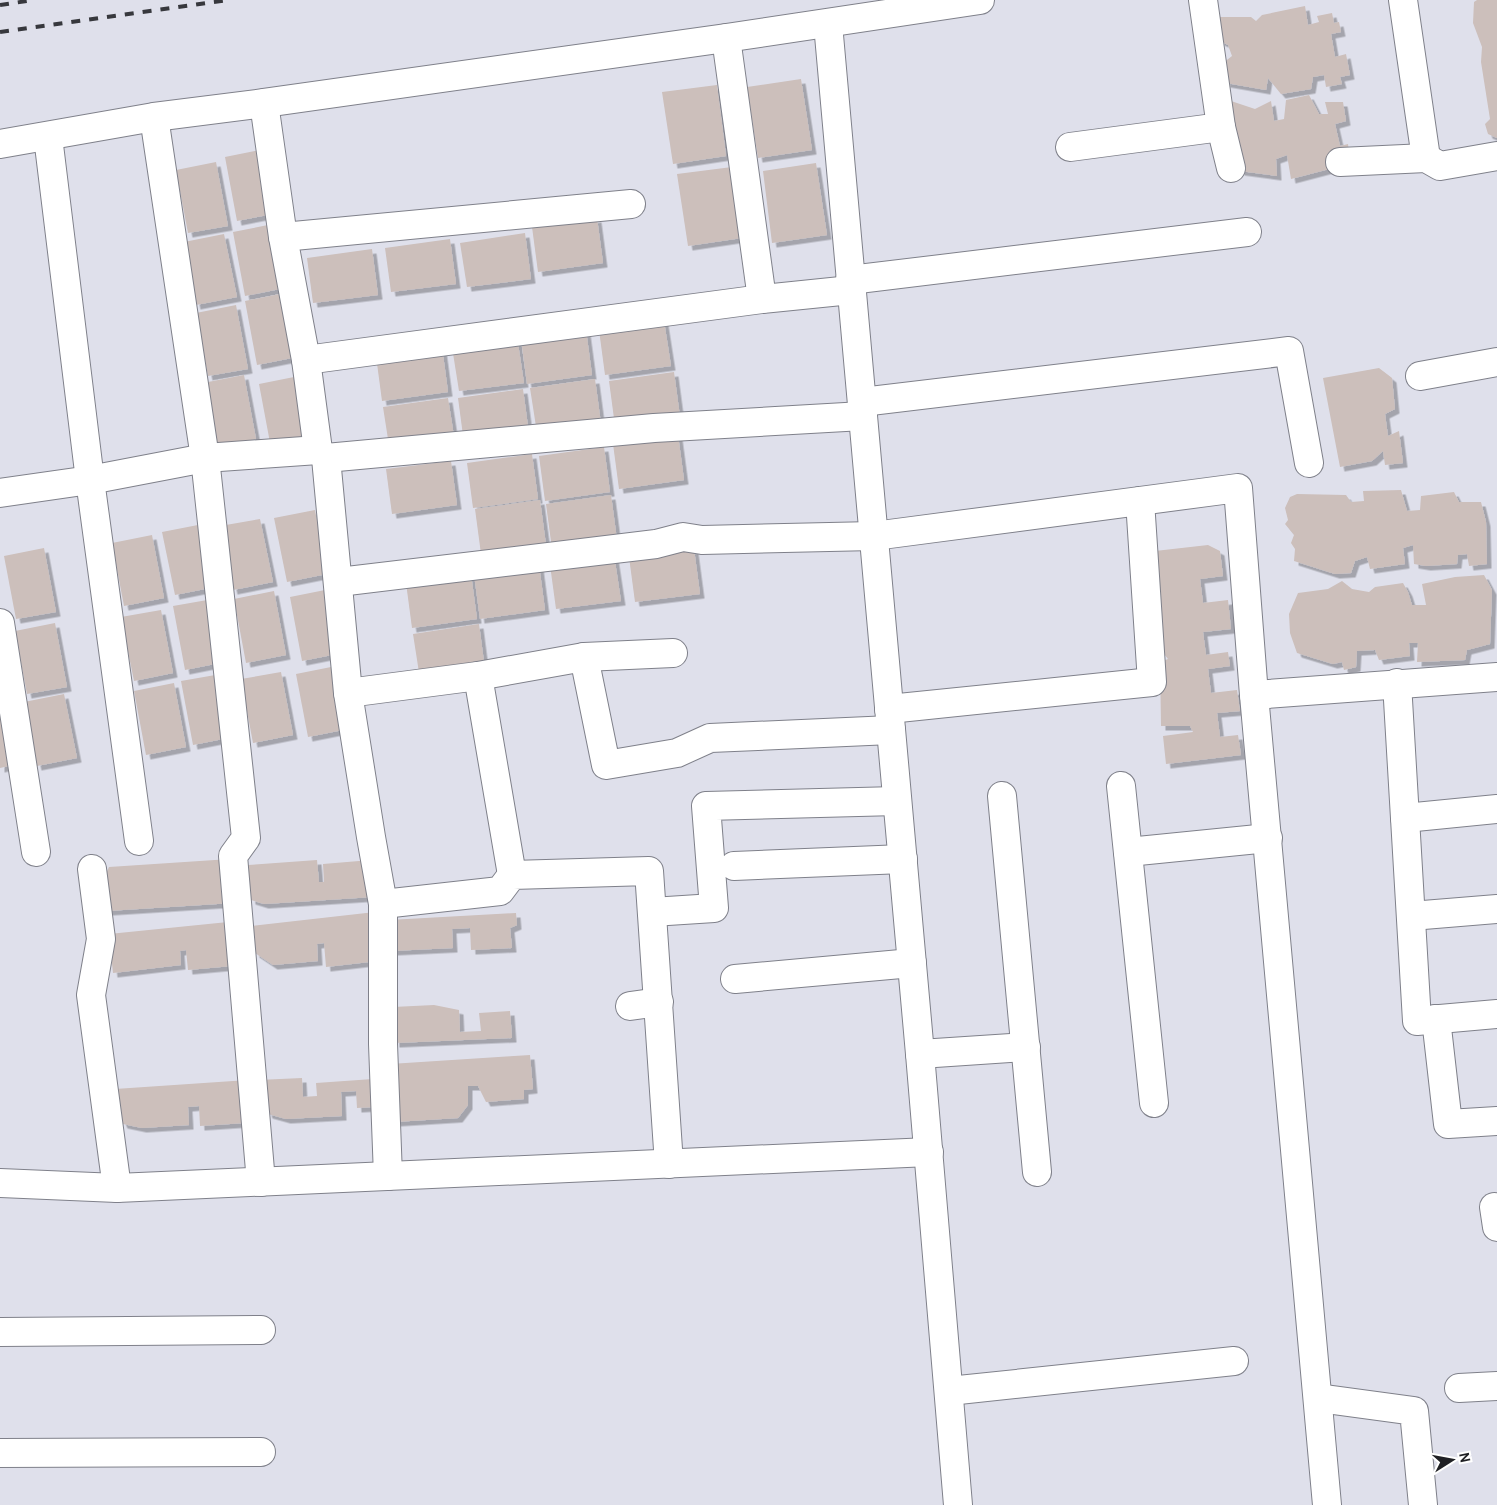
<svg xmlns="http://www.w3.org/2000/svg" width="1497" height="1505" font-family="Overpass,sans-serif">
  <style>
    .building { fill: #ccbfbb; filter: url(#shadow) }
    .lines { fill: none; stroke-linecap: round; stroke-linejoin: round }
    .minor-casing { stroke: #7f808a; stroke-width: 30 }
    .minor { stroke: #fff; stroke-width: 28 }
    .rail { stroke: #37383d; stroke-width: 4; stroke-dasharray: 9 9; stroke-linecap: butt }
  </style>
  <defs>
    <filter id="shadow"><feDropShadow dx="4.5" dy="4.5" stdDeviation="0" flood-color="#0004"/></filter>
  </defs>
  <rect width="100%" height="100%" fill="#dfe0eb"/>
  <g class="building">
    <path d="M1477,0H1497V138L1488,134L1485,124L1490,119L1481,62L1482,47L1473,23L1474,2Z"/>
    <path d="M1305,6L1308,25L1319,22L1317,16L1332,13L1334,23L1339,22L1341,32L1331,34L1335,57L1346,54L1350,75L1340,77L1342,84L1326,87L1324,75L1313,77L1311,89L1281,94L1268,78L1266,90L1226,83L1223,63L1232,56L1228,45L1220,41V17H1251L1256,21L1262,15Z"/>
    <path d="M801,79L812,150L758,158L747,87Z"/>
    <path d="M717,85L726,156L673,164L662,92Z"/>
    <path d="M1309,95L1319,114H1328L1325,102H1343L1346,121L1335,124L1340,146L1348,144L1349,152L1333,168L1291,179L1287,155L1276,159L1277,176L1240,171L1231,101L1255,109L1271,101L1274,121L1284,119L1286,100Z"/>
    <path d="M265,149L278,213L237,221L225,157Z"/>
    <path d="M216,162L228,226L188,233L176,170Z"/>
    <path d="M816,163L827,235L772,243L763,171Z"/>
    <path d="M732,167L742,238L688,246L677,174Z"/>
    <path d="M597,218L603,263L538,272L532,227Z"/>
    <path d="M273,224L285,288L245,296L233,232Z"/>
    <path d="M525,233L531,279L467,287L460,243Z"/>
    <path d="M224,234L237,297L196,305L184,242Z"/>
    <path d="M450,239L456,284L391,292L385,248Z"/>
    <path d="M372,249L378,295L313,303L307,258Z"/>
    <path d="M285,293L297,357L257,365L245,301Z"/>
    <path d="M236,305L248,369L208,376L196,313Z"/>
    <path d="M664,321L671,366L605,375L599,330Z"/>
    <path d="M586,330L592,375L527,384L521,339Z"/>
    <path d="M517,337L524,383L459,391L452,347Z"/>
    <path d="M442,347L448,392L382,401L376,356Z"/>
    <path d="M1379,368L1392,378L1395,409L1385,414L1388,436L1399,431L1403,463L1385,465L1383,451L1372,461L1340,467L1323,378Z"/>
    <path d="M674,372L680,417L615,426L609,381Z"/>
    <path d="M244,375L256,439L216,447L203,383Z"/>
    <path d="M299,376L311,440L271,448L259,384Z"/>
    <path d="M595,379L601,424L537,433L530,388Z"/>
    <path d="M523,389L529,434L464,443L458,398Z"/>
    <path d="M448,398L455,443L390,452L383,407Z"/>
    <path d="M678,435L684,480L619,489L613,444Z"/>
    <path d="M604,447L610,492L545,501L539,456Z"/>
    <path d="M532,454L538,499L473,508L467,463Z"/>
    <path d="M451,461L457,505L392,514L386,469Z"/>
    <path d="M1401,490L1407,511L1420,510L1421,496L1454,492L1459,502H1481L1486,522L1487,564L1469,566L1467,554L1458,555L1457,564L1426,566L1414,564L1413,545L1403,548L1405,564L1370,569L1367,557L1355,561L1351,573L1335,574L1294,561L1295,549L1291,543L1294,535L1285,524L1288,520L1285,508L1290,497L1297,494L1346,495L1351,502L1364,501L1363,491Z"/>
    <path d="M611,495L617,540L552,549L546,504Z"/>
    <path d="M540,500L546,545L481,554L475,509Z"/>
    <path d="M315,510L327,574L287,582L274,518Z"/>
    <path d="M260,519L273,582L233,590L220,526Z"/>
    <path d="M203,524L215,587L175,595L162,532Z"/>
    <path d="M152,535L164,598L124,606L112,543Z"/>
    <path d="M1208,545L1220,551L1223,576L1200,579L1203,603L1228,600L1231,629L1203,632L1206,655L1228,652L1230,666L1208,669L1211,693L1237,690L1240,711L1217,713L1220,737L1238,735L1241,755L1166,764L1163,736L1193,732L1190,726H1161L1160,662L1168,659L1158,646L1154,595L1160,589L1150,578L1155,551Z"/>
    <path d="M44,548L56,612L16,619L4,556Z"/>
    <path d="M694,549L700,594L635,602L629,557Z"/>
    <path d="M614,555L621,601L556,609L550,565Z"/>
    <path d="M539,565L545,610L480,619L474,574Z"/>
    <path d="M471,574L477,619L412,628L406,583Z"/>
    <path d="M1484,575L1492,590L1490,644L1467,650L1465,660L1417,662L1418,643H1409L1410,656L1379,660L1375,650L1357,651L1356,667L1344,670L1342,662L1333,664L1297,653L1290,633L1289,614L1298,593L1328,589L1342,581L1352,589L1369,592L1375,587L1403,583L1408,592L1412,605H1426L1422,584L1455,577Z"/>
    <path d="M330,589L342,653L302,661L290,597Z"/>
    <path d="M274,591L286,655L246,663L234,599Z"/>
    <path d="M213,599L225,662L185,670L173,606Z"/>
    <path d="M161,610L173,673L134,681L121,617Z"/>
    <path d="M55,623L67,687L27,694L15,631Z"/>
    <path d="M479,624L485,670L420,679L413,634Z"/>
    <path d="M336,666L348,729L308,737L296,674Z"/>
    <path d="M281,672L293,735L253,743L241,679Z"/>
    <path d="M221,674L233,737L193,745L181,681Z"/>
    <path d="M174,683L186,747L146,755L134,691Z"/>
    <path d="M64,694L77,758L37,766L24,702Z"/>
    <path d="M0,706L13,765L0,768Z"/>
    <path d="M230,859L233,903L107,911L100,886L109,867Z"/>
    <path d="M317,860L319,882H324L323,864L371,860L373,897L264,904L251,900L248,865Z"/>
    <path d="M375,912L378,961L326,967L324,943L317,944L318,961L273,965L255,953L251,926Z"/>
    <path d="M516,913L517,925L510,928L512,948L471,950L470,928L452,929L453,948L391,951L389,920Z"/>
    <path d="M228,922L232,966L188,970L186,950L180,951L181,965L113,973L109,934Z"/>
    <path d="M434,1005L459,1010L460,1032L481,1031L479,1013L510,1011L512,1038L395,1043L393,1007Z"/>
    <path d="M530,1055L533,1089L524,1090V1099L486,1102L478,1086H468V1105L458,1118L394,1122L390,1064Z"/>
    <path d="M302,1078L303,1097L317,1096L316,1083L373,1079L374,1107L357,1108L356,1091L341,1092L342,1116L286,1119L268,1114L258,1080Z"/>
    <path d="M248,1080L245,1123L200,1126L199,1106L188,1107L189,1125L142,1128L123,1124L112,1097L115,1089Z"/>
  </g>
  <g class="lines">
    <g class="minor-casing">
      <g id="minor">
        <path d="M1403,0L1426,158"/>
        <path d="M828,24L920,1054L958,1505"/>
        <path d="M726,38L762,299"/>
        <path d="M264,103L283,237L306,360L318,450L326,458L348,693L371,837L383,904V1044L388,1176"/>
        <path d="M154,117L205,458L246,838L233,856L261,1182"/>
        <path d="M1221,127L1231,168"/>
        <path d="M48,137L90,480L139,841"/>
        <path d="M0,144L154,117L264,103L726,38L980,0"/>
        <path d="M1070,147L1221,127L1203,0"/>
        <path d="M1340,162L1426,158L1440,166L1497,156"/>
        <path d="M283,237L631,204"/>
        <path d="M850,280L1247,232"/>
        <path d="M306,360L762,299L851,290"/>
        <path d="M1420,376L1497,362"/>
        <path d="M862,402L1289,351L1309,463"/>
        <path d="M326,458L654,428L863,416"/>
        <path d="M0,493L90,480L205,458L318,450"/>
        <path d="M339,582L656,544L683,537L702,540L874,536L1238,488L1254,695L1327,1505"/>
        <path d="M0,623L36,852"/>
        <path d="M584,657L606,765L677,753L710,738L891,730"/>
        <path d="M478,676L512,875"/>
        <path d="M1397,683L1417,1021L1497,1014"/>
        <path d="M348,693L478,676L584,657L673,653"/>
        <path d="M1254,695L1497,677"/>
        <path d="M889,709L1152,682L1140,501"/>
        <path d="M1121,786L1154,1103"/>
        <path d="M1002,796L1037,1172"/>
        <path d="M1405,818L1497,809"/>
        <path d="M1128,852L1268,838"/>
        <path d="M734,866L903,859"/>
        <path d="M92,869L101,939L91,995L117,1188"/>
        <path d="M383,904L500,891L512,875L649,871L669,1164"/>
        <path d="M652,912L714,908L706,806L897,801"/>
        <path d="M1411,916L1497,909"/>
        <path d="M735,979L912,963"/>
        <path d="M630,1006L659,1002"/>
        <path d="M1436,1019L1448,1124L1497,1121"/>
        <path d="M920,1054L1026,1047"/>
        <path d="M0,1183L117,1188L929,1152"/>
        <path d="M1494,1207L1497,1227"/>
        <path d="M0,1332L261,1330"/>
        <path d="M1459,1388L1497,1386"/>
        <path d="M949,1391L1234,1361"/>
        <path d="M1318,1398L1414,1411L1423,1505"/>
        <path d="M0,1453L261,1452"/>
      </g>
    </g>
    <use href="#minor" class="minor"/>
    <g class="rail">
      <path d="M0,5L34,0"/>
      <path d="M0,32L229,0"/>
    </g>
  </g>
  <g transform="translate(1452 1460) rotate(79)" stroke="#ffffff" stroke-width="4" paint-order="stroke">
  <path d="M0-4L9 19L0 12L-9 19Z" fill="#1f2024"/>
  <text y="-8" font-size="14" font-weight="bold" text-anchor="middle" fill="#1f2024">N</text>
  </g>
</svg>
